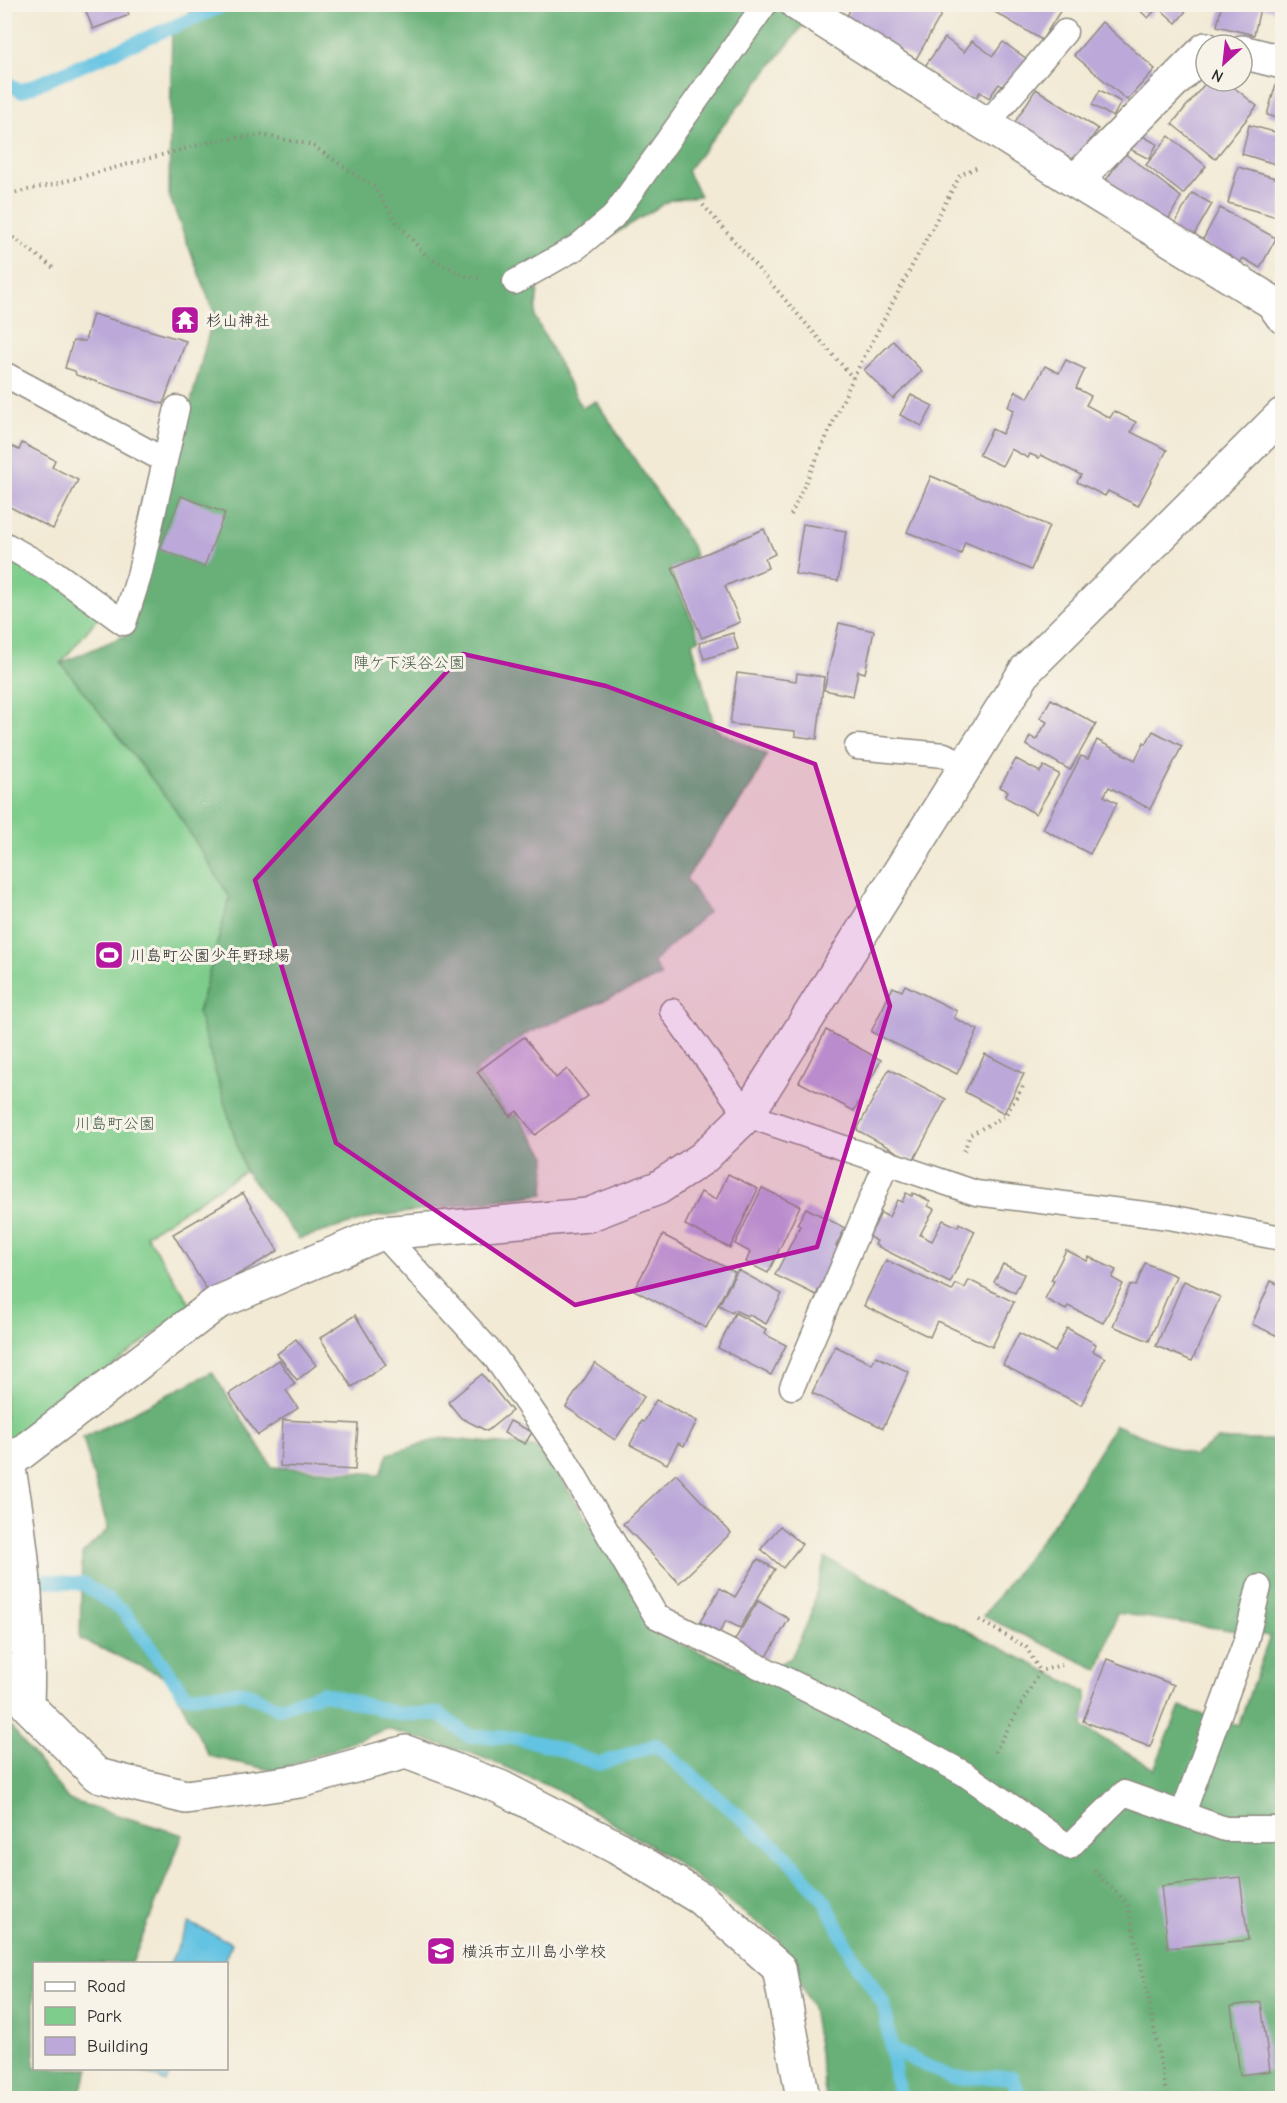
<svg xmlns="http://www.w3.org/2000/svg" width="1287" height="2103" font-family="'Comic Neue','Klee One',sans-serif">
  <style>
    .green { fill: #7fcd8c; stroke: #557c5c; stroke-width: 1.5 }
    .forest { fill: #67b078; stroke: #496e52; stroke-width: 1.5 }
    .water { fill: #63c3e2; stroke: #477786; stroke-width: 1.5 }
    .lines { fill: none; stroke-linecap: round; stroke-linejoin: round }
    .stream { stroke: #63c3e2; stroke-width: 14 }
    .building { fill: #bca9d9 }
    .service-casing { stroke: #8e8a80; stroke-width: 27 }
    .minor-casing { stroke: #8e8a80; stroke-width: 36 }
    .tertiary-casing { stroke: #8e8a80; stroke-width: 36 }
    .path { stroke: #8e8a80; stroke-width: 4; stroke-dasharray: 1.5 4.5; stroke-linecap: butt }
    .service { stroke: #fff; stroke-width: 24 }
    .minor { stroke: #fff; stroke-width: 33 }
    .tertiary { stroke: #fff; stroke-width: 33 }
    .marked { fill: #b5179e; fill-opacity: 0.2; stroke: #b5179e; stroke-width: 4.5; stroke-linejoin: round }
    .labels { text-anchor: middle; stroke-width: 6; stroke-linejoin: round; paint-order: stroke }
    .poi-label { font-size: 16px; fill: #2b2b2b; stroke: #f7f3e8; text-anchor: start }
    .park-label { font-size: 16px; fill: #445c48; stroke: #f7f3e8 }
  </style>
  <rect width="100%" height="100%" fill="#f7f3e8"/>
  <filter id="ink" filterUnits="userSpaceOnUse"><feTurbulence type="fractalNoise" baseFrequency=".0167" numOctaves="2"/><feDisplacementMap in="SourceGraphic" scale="12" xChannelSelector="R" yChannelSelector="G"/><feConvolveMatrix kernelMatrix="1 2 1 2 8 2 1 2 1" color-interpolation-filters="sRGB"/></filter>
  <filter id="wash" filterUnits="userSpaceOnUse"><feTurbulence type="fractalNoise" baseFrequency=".008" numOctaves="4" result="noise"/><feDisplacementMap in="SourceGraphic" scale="24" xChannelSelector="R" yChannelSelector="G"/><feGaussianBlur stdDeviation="1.35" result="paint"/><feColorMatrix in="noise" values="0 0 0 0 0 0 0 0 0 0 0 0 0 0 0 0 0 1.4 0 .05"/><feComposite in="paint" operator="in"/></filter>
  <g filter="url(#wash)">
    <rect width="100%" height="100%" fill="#f2ead5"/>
    <path class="green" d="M5,540L105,609L61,663L173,806L230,897L198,1013L245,1171L146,1235L191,1305L5,1449Z"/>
    <g class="forest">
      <path d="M203,4L847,5L805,23L687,171L700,196L670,200L539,280L535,317L582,408L596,401L692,546L695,556L670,569L700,639L692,643L715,729L767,755L751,786L686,878L708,912L653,962L661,976L524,1035L475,1071L510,1118L516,1113L546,1156L544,1194L373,1217L299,1239L245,1171L198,1013L230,897L173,806L61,663L131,633L214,313L169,195L172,23Z"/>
      <path d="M212,1372L272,1467L381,1474L388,1454L442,1438L540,1448L668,1639L756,1675L791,1658L810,1617L825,1558L1087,1692L1083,1727L1154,1769L1180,1707L1238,1726L1270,1636L1117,1613L1099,1670L983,1616L1056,1520L1115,1425L1193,1456L1217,1440H1282V2098H826L812,2007L778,1938L667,1856L555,1788L474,1754L387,1729L275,1771L209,1756L169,1679L80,1639L82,1554L108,1529L83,1438Z"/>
      <path d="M5,1720L69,1800L183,1835L132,1963L34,1964V2068L89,2069L77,2098H5Z"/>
    </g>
    <g class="water">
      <path d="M189,1923L232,1943L223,1963H170Z"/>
      <path d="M137,2069H173L166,2082Z"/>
    </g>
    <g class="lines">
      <g class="stream">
        <path d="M4,81L21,91L227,4"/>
        <path d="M4,1577L84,1584L124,1612L186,1696L244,1692L278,1708L322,1693L398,1714H439L469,1736L517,1738L551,1746L599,1764L656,1745L785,1855L825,1901L852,1956L884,2004L899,2098"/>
        <path d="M891,2049L952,2078L1012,2077L1021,2098"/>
      </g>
    </g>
    <g id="blocks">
      <g class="building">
        <path d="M83,4H125L129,15L93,29Z"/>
        <path d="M853,4H926L942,13L916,59L845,20Z"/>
        <path d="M1133,4H1192L1176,23L1158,7L1148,18Z"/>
        <path d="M1222,4H1261L1254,35L1217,26Z"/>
        <path d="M1264,4H1282V12L1263,8Z"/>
        <path d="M983,5H1064L1042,40Z"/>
        <path d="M1102,22L1155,69L1127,100L1074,55Z"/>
        <path d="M945,38L964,52L972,41L993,56L1003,42L1027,59L1005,88L999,84L989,98L980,92L973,101L925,66Z"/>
        <path d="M1207,81H1226L1257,106L1215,159L1172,124Z"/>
        <path d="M1276,84L1282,86V119L1267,115Z"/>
        <path d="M1036,89L1098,129L1070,170L1013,125Z"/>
        <path d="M1100,90L1121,102L1113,117L1092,105Z"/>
        <path d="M1249,125L1282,134V166L1242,154Z"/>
        <path d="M1137,133L1157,144L1149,159L1128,148Z"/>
        <path d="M1169,136L1206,166L1183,194L1146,165Z"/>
        <path d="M1124,153L1181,197L1164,227L1105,182Z"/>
        <path d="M1238,167L1282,180L1281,218L1228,203Z"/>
        <path d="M1192,193L1212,204L1190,242L1171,231Z"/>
        <path d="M1220,208L1276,238L1260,268L1243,258L1239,264L1201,243Z"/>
        <path d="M93,314L186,341L163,404L76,375L75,371L65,368L73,341H85Z"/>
        <path d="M893,341L922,371L893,399L864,370Z"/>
        <path d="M1066,360L1085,369L1076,388L1091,396L1086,405L1110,418L1114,411L1136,422L1131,432L1167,450L1138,506L1108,491L1105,496L1077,482L1081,475L1041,455L1039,458L1030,454L1028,458L1011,449L1002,466L979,455L992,429L1002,434L1014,410L1008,407L1016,391L1028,398L1045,366L1059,373Z"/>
        <path d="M911,395L933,406L922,426L900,415Z"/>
        <path d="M4,443L19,450L22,443L55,460L52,467L78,480L53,529L4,504Z"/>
        <path d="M931,476L1049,526L1031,570L965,542L961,554L907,532Z"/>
        <path d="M181,496L225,513L204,567L160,549Z"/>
        <path d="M803,524L846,531L838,581L795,574Z"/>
        <path d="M764,529L775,554L765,559L768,568L725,586L740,622L702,638L672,568Z"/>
        <path d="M839,623L874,631L865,673L858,671L853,696L824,690Z"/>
        <path d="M733,633L738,649L704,659L699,643Z"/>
        <path d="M737,673L796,681L797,673L824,677L817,739L795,736V731L730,724Z"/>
        <path d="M1051,699L1096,724L1070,770L1026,745L1030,736L1036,740L1047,722L1040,718Z"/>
        <path d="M1153,731L1182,746L1150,809L1109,787L1104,796L1117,803L1090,854L1043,829L1081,756L1088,759L1097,740L1135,760L1144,742L1146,744Z"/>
        <path d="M1016,759L1040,772L1044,766L1059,774L1036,814L1005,797L1008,791L1000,787Z"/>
        <path d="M905,985L957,1011L954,1018L978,1030L957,1074L871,1032L893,987L902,991Z"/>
        <path d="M826,1030L881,1060L854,1111L799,1082Z"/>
        <path d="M524,1037L556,1078L567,1069L588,1096L535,1135L517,1111L510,1116L477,1072Z"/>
        <path d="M985,1054L1024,1074L1004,1113L965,1092Z"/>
        <path d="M889,1069L946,1099L913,1161L857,1130Z"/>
        <path d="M728,1174L758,1189L730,1248L685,1225L701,1192L716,1200Z"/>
        <path d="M762,1188L800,1206L768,1273L746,1262L750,1252L735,1244Z"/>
        <path d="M243,1193L278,1251L208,1292L173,1234Z"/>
        <path d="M906,1193L912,1196L913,1193L930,1201L928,1206L934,1209L920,1235L932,1241L943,1220L958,1227L959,1223L975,1231L950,1283L875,1245L877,1241L869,1237L881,1213L889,1217L897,1200L902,1202Z"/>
        <path d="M806,1208L845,1228L836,1246L840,1248L816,1295L775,1275L800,1226L797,1224Z"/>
        <path d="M663,1235L735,1272L706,1328L634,1290Z"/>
        <path d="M1066,1250L1087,1261L1089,1257L1116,1270L1112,1278L1123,1284L1103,1323L1068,1306L1066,1310L1045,1299L1054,1281L1051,1280Z"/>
        <path d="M886,1260L952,1291L956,1284L965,1288L969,1280L1014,1302L992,1347L937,1321L930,1337L864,1306Z"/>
        <path d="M1145,1263L1176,1276L1149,1341L1113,1326L1130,1285L1136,1286Z"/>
        <path d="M1003,1264L1024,1274L1015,1293L994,1282Z"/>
        <path d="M738,1270L782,1294L766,1324L748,1314L747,1316L734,1310L732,1313L719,1305Z"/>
        <path d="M1184,1281L1220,1297L1192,1361L1156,1346Z"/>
        <path d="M1271,1281L1282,1286V1338L1252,1324Z"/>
        <path d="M735,1313L766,1329L764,1334L786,1345L771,1375L718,1348Z"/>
        <path d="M355,1315L386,1365L352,1387L320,1338Z"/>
        <path d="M1067,1328L1096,1344L1093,1351L1105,1358L1081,1405L1003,1365L1019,1333L1055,1352Z"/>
        <path d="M296,1339L316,1365L297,1380L277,1354Z"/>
        <path d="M835,1346L872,1364L876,1356L909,1372L883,1428L812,1393Z"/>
        <path d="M279,1360L295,1384L286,1390L298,1408L258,1435L229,1394Z"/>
        <path d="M595,1363L644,1397L615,1440L566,1407Z"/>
        <path d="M482,1374L512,1411L487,1431L461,1418L448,1402Z"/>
        <path d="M656,1400L697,1421L684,1446L678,1443L667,1464L630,1445L642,1421L644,1422Z"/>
        <path d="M283,1420L358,1424L355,1470L280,1466Z"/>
        <path d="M510,1421L532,1432L525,1444L504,1433Z"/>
        <path d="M676,1474L731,1533L679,1583L623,1524Z"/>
        <path d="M780,1526L802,1544L783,1568L761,1549Z"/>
        <path d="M758,1559L775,1569L740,1628L726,1621L719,1633L700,1622L720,1588L735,1597Z"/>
        <path d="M758,1601L789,1619L765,1660L734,1641Z"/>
        <path d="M1107,1659L1174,1685L1150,1747L1083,1721Z"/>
        <path d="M1240,1877L1248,1940L1168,1948L1161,1886Z"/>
        <path d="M1261,2002L1270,2071L1240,2075L1231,2006Z"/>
      </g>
    </g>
  </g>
  <g filter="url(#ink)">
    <use href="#blocks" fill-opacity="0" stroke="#8e8a80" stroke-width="1.5"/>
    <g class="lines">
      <g class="service-casing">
        <g id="service">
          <path d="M986,125L1065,32"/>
          <path d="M515,282L577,247L613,217L765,4"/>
          <path d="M4,374L164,460"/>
          <path d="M4,544L55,573L124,623L139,576L177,408"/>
          <path d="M857,747L944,755L966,764"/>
          <path d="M672,1011L747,1115L976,1193L1169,1217L1282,1238"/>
          <path d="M382,1233L495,1357L563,1456L656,1616L840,1706L965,1774L1069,1847L1124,1793L1225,1829H1282"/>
          <path d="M792,1387L887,1162"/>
          <path d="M1183,1813L1246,1641L1259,1587"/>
        </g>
      </g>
      <g class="minor-casing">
        <g id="minor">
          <path d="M797,4L1075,181L1272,302L1282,316"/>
          <path d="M1242,52L1282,62"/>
          <path d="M1075,181L1206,49"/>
          <path d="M4,1463H8L217,1303L382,1233"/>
          <path d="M8,1463C23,1543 30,1624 27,1705L97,1775L186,1797L300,1781L406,1752L500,1787L616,1847L700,1898L779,1968L803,2098"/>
        </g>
      </g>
      <g class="tertiary-casing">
        <path id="tertiary" d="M382,1233L588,1215L658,1188L703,1158L747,1115L1026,670L1282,415"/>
      </g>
      <g class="path">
        <path d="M4,195L55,184L213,141L262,135L312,145L375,188L397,222L427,257L468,277L483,279"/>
        <path d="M703,205L853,378"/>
        <path d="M4,230L56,270"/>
        <path d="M791,515L853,378L960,175L980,166"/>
        <path d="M964,1151L970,1135L1005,1116L1025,1083"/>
        <path d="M979,1620L1026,1647L1040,1671"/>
        <path d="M995,1752L1040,1671L1065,1664"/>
        <path d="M1094,1871L1127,1903L1148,1995L1167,2098"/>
      </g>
      <use href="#service" class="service"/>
      <use href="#minor" class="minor"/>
      <use href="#tertiary" class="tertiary"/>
    </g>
  </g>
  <path class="marked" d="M463,654L606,686L815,764L890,1006L817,1247L575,1305L336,1143L255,880Z"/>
  <defs>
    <g id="temple-square" transform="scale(1.5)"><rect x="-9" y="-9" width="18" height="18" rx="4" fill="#b5179e" stroke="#f7f3e8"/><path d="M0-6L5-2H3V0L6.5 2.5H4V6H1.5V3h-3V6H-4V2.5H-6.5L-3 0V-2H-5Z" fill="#fff"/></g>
    <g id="stadium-square" transform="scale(1.5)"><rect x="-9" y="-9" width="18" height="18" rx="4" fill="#b5179e" stroke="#f7f3e8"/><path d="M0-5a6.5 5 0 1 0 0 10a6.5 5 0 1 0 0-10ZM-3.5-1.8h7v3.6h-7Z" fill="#fff"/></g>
    <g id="school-square" transform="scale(1.5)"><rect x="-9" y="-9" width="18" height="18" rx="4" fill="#b5179e" stroke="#f7f3e8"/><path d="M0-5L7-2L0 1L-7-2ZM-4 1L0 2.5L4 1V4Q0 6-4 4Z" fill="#fff"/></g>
  </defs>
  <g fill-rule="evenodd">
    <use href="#temple-square" x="185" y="320"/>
    <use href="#stadium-square" x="109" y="955"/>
    <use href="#school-square" x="441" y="1951"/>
  </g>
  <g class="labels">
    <g class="poi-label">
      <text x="206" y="326">杉山神社</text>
      <text x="130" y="961">川島町公園少年野球場</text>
      <text x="462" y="1957">横浜市立川島小学校</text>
    </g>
    <g class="park-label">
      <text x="409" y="668">陣ケ下渓谷公園</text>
      <text x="115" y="1129">川島町公園</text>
    </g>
  </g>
  <rect width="1287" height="2103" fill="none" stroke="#f7f3e8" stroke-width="24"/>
  <rect x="33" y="1962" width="195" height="108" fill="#f7f3e8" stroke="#a5a39c" stroke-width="1.5"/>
  <rect x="45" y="1982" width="30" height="9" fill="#ffffff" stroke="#a5a39c" stroke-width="1.5"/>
  <text x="87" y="1992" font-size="18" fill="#2b2b2b">Road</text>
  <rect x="45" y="2007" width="30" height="18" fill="#7fcd8c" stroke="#a5a39c" stroke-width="1.5"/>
  <text x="87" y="2022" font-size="18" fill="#2b2b2b">Park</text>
  <rect x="45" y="2037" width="30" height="18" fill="#bca9d9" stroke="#a5a39c" stroke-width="1.5"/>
  <text x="87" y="2052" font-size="18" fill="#2b2b2b">Building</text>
  <g transform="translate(1224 63) rotate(207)"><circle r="28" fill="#f7f3e8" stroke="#a5a39c" stroke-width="1.5"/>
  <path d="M0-4.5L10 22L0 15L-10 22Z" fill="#b5179e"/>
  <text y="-9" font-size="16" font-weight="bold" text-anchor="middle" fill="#2b2b2b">N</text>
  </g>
</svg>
